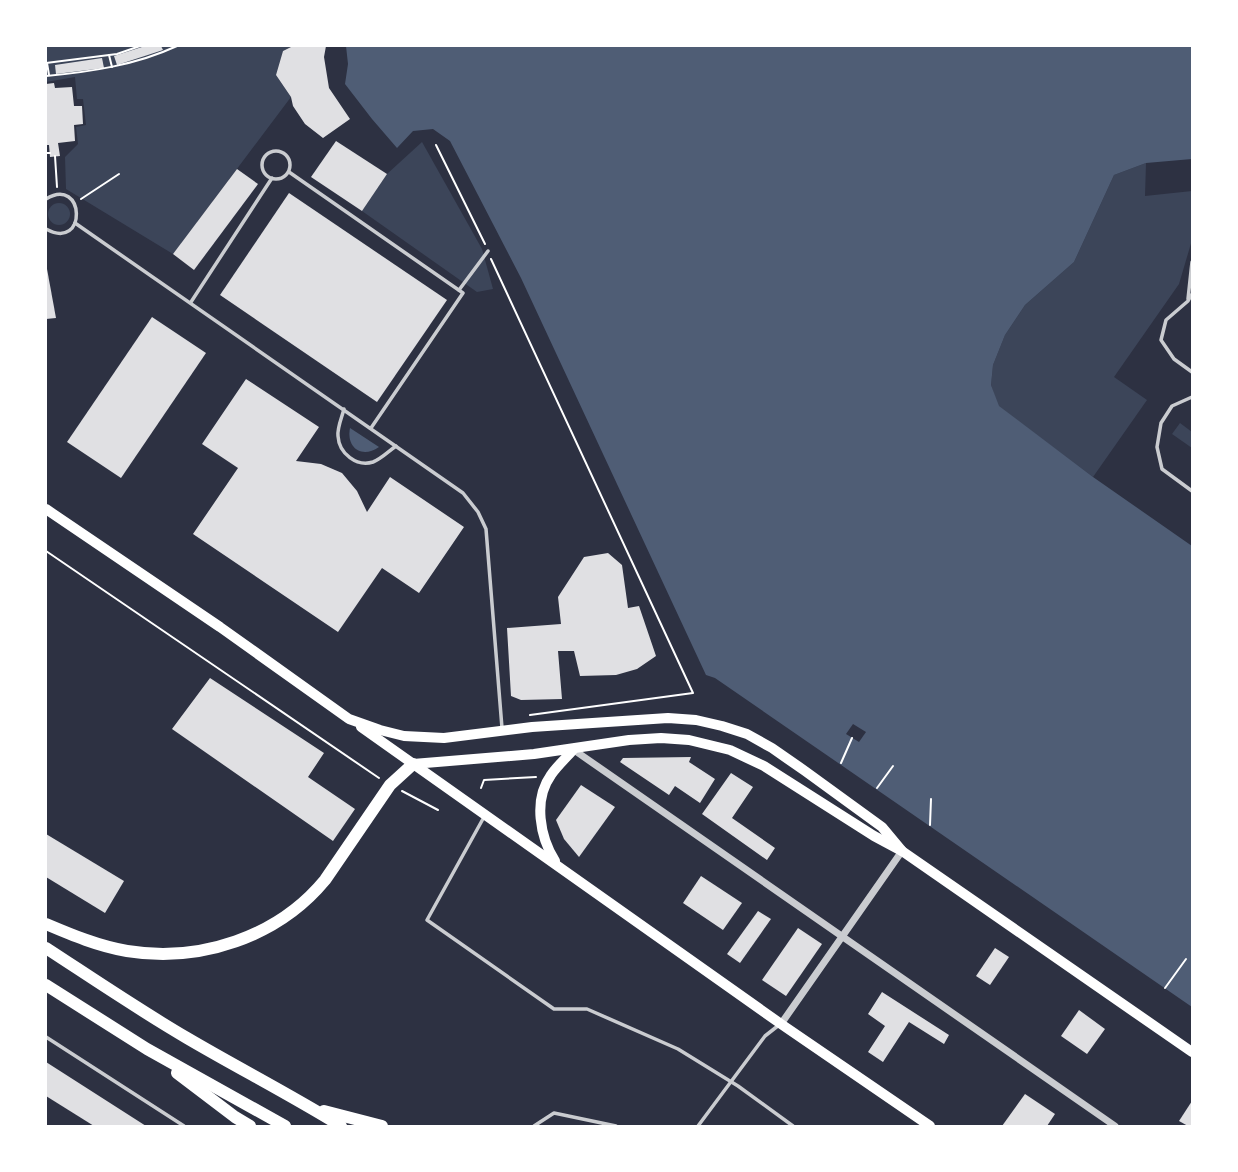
<svg xmlns="http://www.w3.org/2000/svg" width="1238" height="1172" font-family="Arial,sans-serif">
  <style>
    .green { fill: #3c4559 }
    .water { fill: #4f5d75 }
    .pier { fill: #2d3142 }
    .building { fill: #e0e0e3 }
    .lines { fill: none; stroke-linecap: round; stroke-linejoin: round }
    .path { stroke: #fff; stroke-width: 2 }
    .service { stroke: #caccd0; stroke-width: 3.5 }
    .minor { stroke: #caccd0; stroke-width: 7 }
    .secondary { stroke: #fff; stroke-width: 10 }
    .motorway { stroke: #fff; stroke-width: 12 }
  </style>
  <rect width="100%" height="100%" fill="#2d3142"/>
  <g class="green">
    <path d="M46,46H293L283,51L276,75L291,97L173,254L66,189L65,157L78,144L76,127L86,125L83,99H77L75,77L46,82Z"/>
    <path d="M422,142L482,249L493,289L477,292L362,211L387,174Z"/>
    <path d="M1146,163L1145,196L1192,191V240L1179,284L1114,377L1147,400L1093,477L998,406L991,385L993,365L1005,335L1025,305L1074,262L1114,175Z"/>
    <circle cx="59" cy="214" r="11"/>
    <path d="M1180,423L1192,432V448L1172,434Z"/>
  </g>
  <g class="water">
    <path d="M346,46H1192V159L1146,163L1114,175L1074,262L1025,305L1005,335L993,365L991,385L999,406L1093,477L1192,546V1007L715,678L706,675L521,278L450,141L433,129L413,131L397,148L372,119L345,84L348,64Z"/>
    <path d="M350,428L379,447C362,459 346,448 350,428Z"/>
  </g>
  <path class="pier" d="M853,724L866,732L859,742L846,734Z"/>
  <g class="building">
    <path d="M145,46H161L163,50L117,65L114,56Z"/>
    <path d="M293,46H326L324,57L329,88L350,119L323,138L305,124L293,106L291,97L276,75L283,51Z"/>
    <path d="M102,58L104,68L56,74L55,65Z"/>
    <path d="M54,83L55,88L72,87L74,106H82L83,124L74,125L75,141L58,143L60,156L50,157L49,145H46V84Z"/>
    <path d="M336,141L387,174L362,211L311,177Z"/>
    <path d="M237,169L258,184L194,270L173,254Z"/>
    <path d="M289,193L447,300L377,402L220,295Z"/>
    <path d="M46,269H47L56,318L46,319Z"/>
    <path d="M152,317L206,353L121,478L67,442Z"/>
    <path d="M246,379L319,427L296,461L321,464L342,473L357,491L367,512L390,477L464,527L419,593L382,568L338,632L193,534L238,468L202,444Z"/>
    <path d="M608,553L622,565L628,608L639,606L656,656L637,669L616,675L580,676L574,651H558L562,699L521,700L511,696L507,628L561,624L558,597L584,557Z"/>
    <path d="M210,678L324,753L308,777L355,809L333,841L172,729Z"/>
    <path d="M691,757L689,762L715,779L700,803L675,786L669,795L620,762L623,758Z"/>
    <path d="M731,773L753,787L732,818L775,848L767,860L702,814Z"/>
    <path d="M581,785L615,807L579,857L564,839L556,820Z"/>
    <path d="M46,834L124,881L105,913L46,877Z"/>
    <path d="M701,876L742,903L723,930L683,903Z"/>
    <path d="M758,911L771,919L740,963L727,954Z"/>
    <path d="M798,928L822,944L786,996L762,980Z"/>
    <path d="M995,948L1009,957L990,985L976,976Z"/>
    <path d="M882,992L949,1035L944,1044L909,1022L883,1062L868,1052L885,1026L868,1014Z"/>
    <path d="M1079,1010L1105,1029L1087,1054L1061,1036Z"/>
    <path d="M46,1062L146,1126H94L46,1096Z"/>
    <path d="M1025,1094L1055,1114L1047,1126H1002Z"/>
    <path d="M1192,1101V1126H1188L1179,1121Z"/>
  </g>
  <g class="lines">
    <g class="path">
      <path d="M109,55L112,67"/>
      <path d="M46,63L117,54L140,46"/>
      <path d="M47,63L49,75"/>
      <path d="M46,76C90,72 136,65 177,46"/>
      <path d="M436,145L485,244"/>
      <path d="M46,153H50"/>
      <path d="M55,156L57,187"/>
      <path d="M81,199L119,174"/>
      <path d="M491,259L693,693L530,715"/>
      <path d="M46,551L379,778"/>
      <path d="M841,763L852,738"/>
      <path d="M481,788L484,780L536,777"/>
      <path d="M877,788L893,766"/>
      <path d="M402,791L438,810"/>
      <path d="M930,825L931,799"/>
      <path d="M1165,988L1186,959"/>
    </g>
    <g class="service">
      <circle cx="276" cy="165" r="14"/>
      <path d="M289,172L463,293L371,428"/>
      <path d="M46,199C85,175 88,252 46,229"/>
      <path d="M75,223L463,493L478,512L486,529L502,728"/>
      <path d="M459,290L488,251"/>
      <path d="M1192,294L1188,301L1166,320L1161,340L1174,359L1192,372"/>
      <path d="M1188,299L1192,262"/>
      <path d="M191,302L272,178"/>
      <path d="M1192,397L1172,406L1161,423L1157,447L1162,469L1192,491"/>
      <path d="M344,409C342,417 337,428 338,436C339,454 357,467 373,462C381,459 389,451 396,446"/>
      <path d="M484,817L427,920L554,1009H587L678,1049L738,1086L793,1126"/>
      <path d="M46,1037L184,1126"/>
      <path d="M534,1126L554,1113L616,1126"/>
      <path d="M698,1126L765,1036L779,1025"/>
    </g>
    <g class="minor">
      <path d="M574,750L1115,1126"/>
      <path d="M781,1024L902,851"/>
    </g>
    <g class="secondary">
      <path d="M46,509L220,627L349,719L380,730L404,736L444,738L532,727L668,718L696,720L722,726L747,734L772,748L805,771L882,827L902,851"/>
      <path d="M361,727L781,1024L930,1126"/>
      <path d="M413,764L534,754L629,740L661,738L689,740L730,750L764,766L874,836L902,851L1192,1052"/>
      <path d="M555,861C540,837 533,800 551,775C557,766 566,758 573,750"/>
    </g>
    <g class="motorway">
      <path d="M46,924C72,935 98,946 127,951C200,963 278,937 325,880L390,785L413,764"/>
      <path d="M46,948C92,978 139,1010 187,1038C238,1068 291,1095 341,1126"/>
      <path d="M46,985L147,1049L285,1126"/>
      <path d="M177,1073L235,1117L250,1126"/>
      <path d="M324,1111L382,1126"/>
    </g>
  </g>
  <rect width="1238" height="1172" fill="none" stroke="#ffffff" stroke-width="94"/>
</svg>
